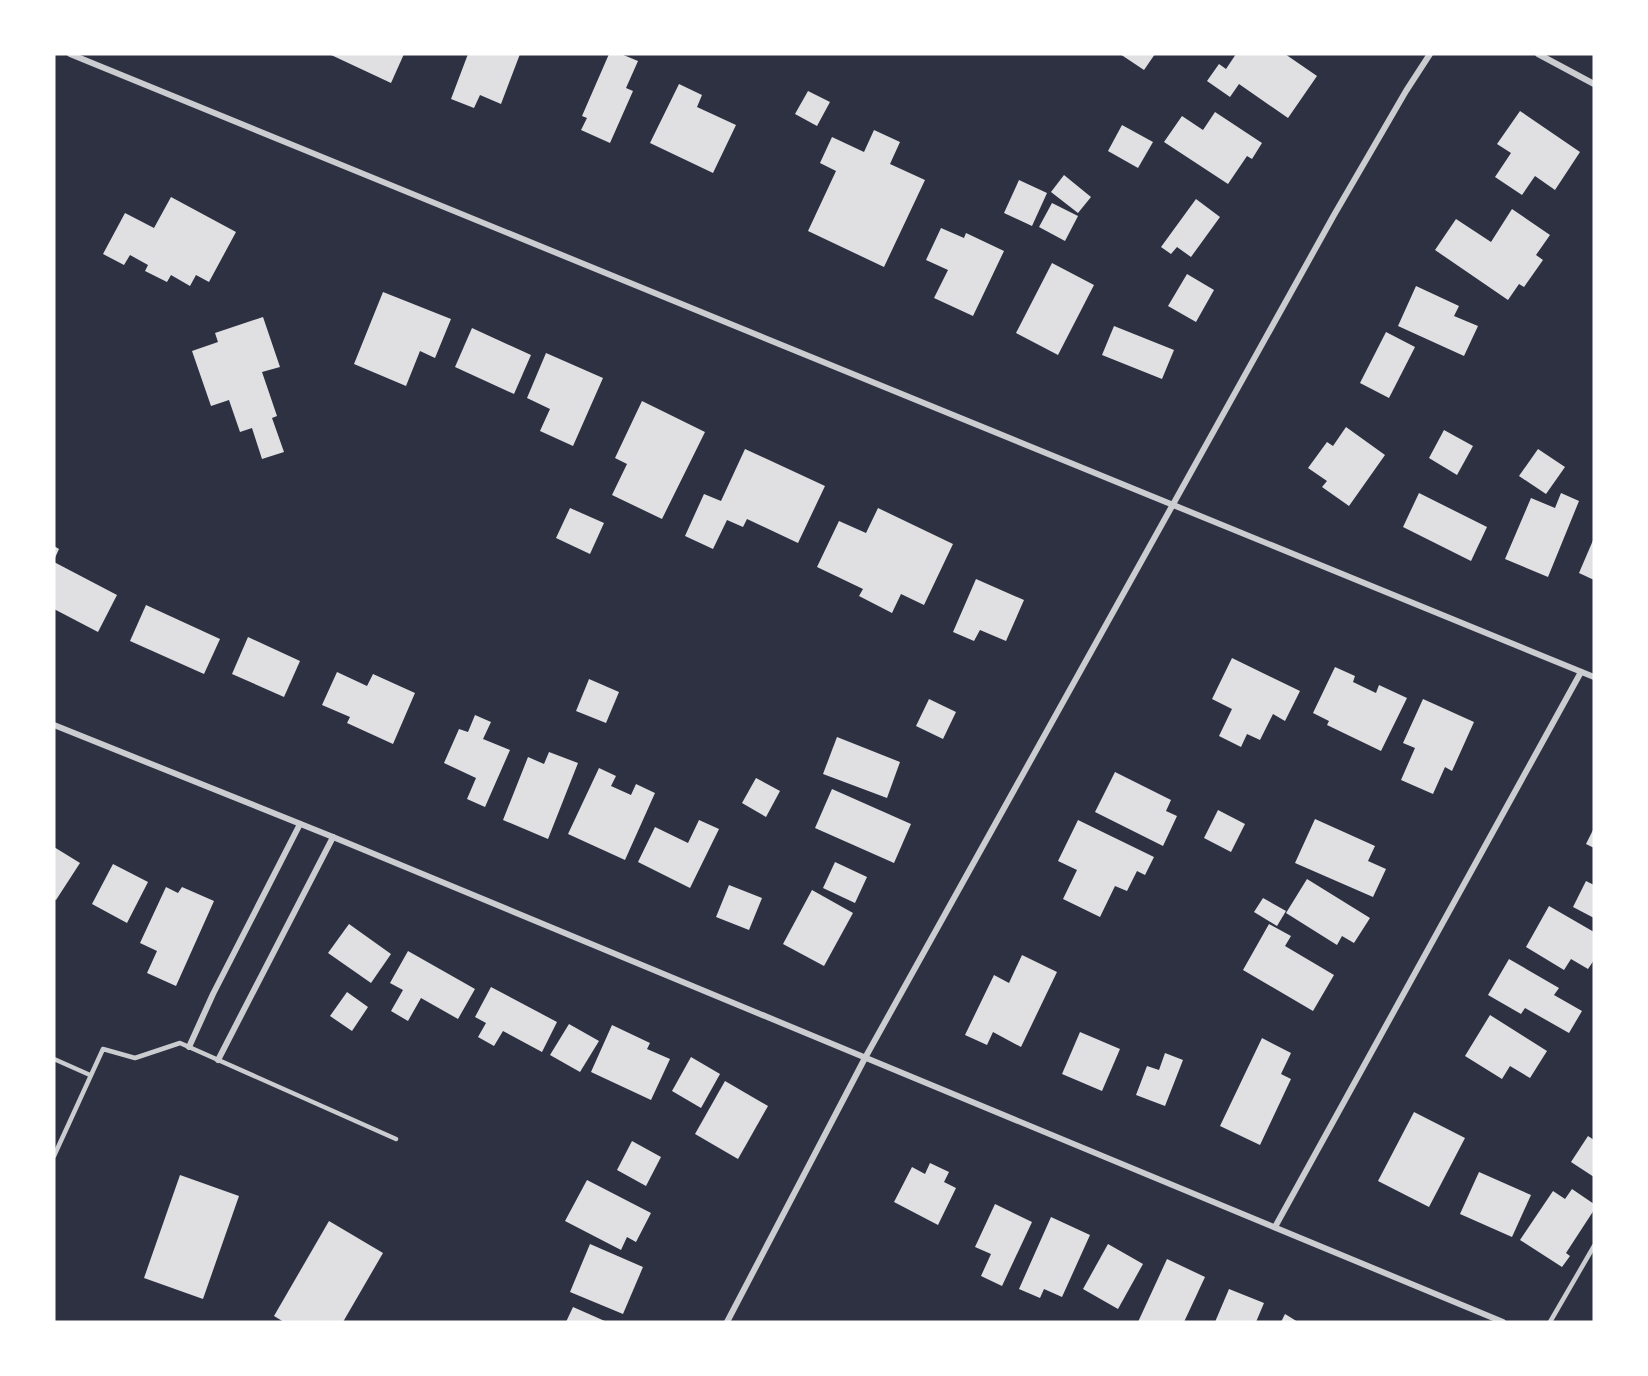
<svg xmlns="http://www.w3.org/2000/svg" width="1648" height="1376" font-family="Inter,sans-serif">
  <style>
    .building { fill: #e0e0e3 }
    .lines { fill: none; stroke-linecap: round; stroke-linejoin: round }
    .service { stroke: #caccd0; stroke-width: 4.5 }
    .minor { stroke: #caccd0; stroke-width: 6 }
  </style>
  <rect width="100%" height="100%" fill="#2d3142"/>
  <g class="building">
    <path d="M329,54H404L391,83Z"/>
    <path d="M468,54H520L501,104L480,95L474,108L451,99Z"/>
    <path d="M609,54H621L638,61L626,88L633,91L610,143L581,130L587,118L582,116Z"/>
    <path d="M1120,54H1155L1144,70Z"/>
    <path d="M1236,54H1285L1317,76L1288,118L1239,84L1230,97L1207,81L1219,64L1226,69Z"/>
    <path d="M679,84L702,95L697,107L736,125L713,173L650,143Z"/>
    <path d="M808,91L830,102L817,126L795,114Z"/>
    <path d="M1520,111L1580,152L1555,190L1535,176L1522,195L1495,177L1511,153L1497,144Z"/>
    <path d="M1215,112L1262,143L1252,159L1247,156L1228,184L1164,142L1182,116L1203,130Z"/>
    <path d="M1122,125L1153,142L1138,168L1108,151Z"/>
    <path d="M874,130L900,142L890,164L925,180L884,267L808,231L836,171L820,163L832,137L864,152Z"/>
    <path d="M1064,175L1091,197L1078,213L1051,192Z"/>
    <path d="M1019,180L1047,193L1032,226L1004,213Z"/>
    <path d="M171,197L236,232L209,282L196,275L190,286L171,275L167,282L145,271L148,265L130,255L124,265L103,254L125,213L154,228Z"/>
    <path d="M1196,199L1220,217L1191,257L1177,247L1171,254L1161,247Z"/>
    <path d="M1052,203L1078,216L1065,241L1039,227Z"/>
    <path d="M1512,209L1550,235L1536,255L1543,260L1524,287L1519,284L1508,300L1435,250L1456,219L1491,242Z"/>
    <path d="M941,228L964,238L966,233L1004,251L973,316L934,298L948,270L926,260Z"/>
    <path d="M1052,263L1094,285L1058,355L1016,333Z"/>
    <path d="M1187,274L1214,290L1196,322L1168,306Z"/>
    <path d="M1416,286L1459,306L1454,316L1478,326L1464,356L1398,326Z"/>
    <path d="M383,292L451,319L435,358L420,351L406,386L354,364Z"/>
    <path d="M263,317L280,367L262,372L277,416L272,418L284,452L262,459L252,428L240,432L229,400L211,406L192,351L218,342L215,333Z"/>
    <path d="M1114,326L1174,350L1162,379L1102,355Z"/>
    <path d="M472,328L531,355L514,394L455,367Z"/>
    <path d="M1386,332L1415,347L1389,398L1360,383Z"/>
    <path d="M546,353L603,378L573,446L540,431L550,409L527,398Z"/>
    <path d="M642,401L705,432L662,519L612,495L627,464L615,458Z"/>
    <path d="M1346,427L1385,455L1349,506L1322,487L1327,481L1308,468L1327,442L1333,446Z"/>
    <path d="M1444,430L1473,446L1457,475L1429,458Z"/>
    <path d="M745,449L825,486L798,543L747,519L743,527L727,520L713,549L685,536L704,494L721,501Z"/>
    <path d="M1538,449L1565,467L1546,494L1519,476Z"/>
    <path d="M1419,493L1487,527L1471,561L1403,527Z"/>
    <path d="M1561,493L1579,501L1548,577L1505,559L1531,498L1555,508Z"/>
    <path d="M570,508L604,523L590,554L556,538Z"/>
    <path d="M878,508L953,544L924,605L901,594L892,613L859,596L863,589L817,567L839,521L866,533Z"/>
    <path d="M1594,538V580L1579,573Z"/>
    <path d="M54,546L59,549L54,560Z"/>
    <path d="M54,562L117,595L98,632L54,609Z"/>
    <path d="M976,579L1024,600L1006,641L980,630L974,641L953,632Z"/>
    <path d="M146,605L220,639L204,674L130,641Z"/>
    <path d="M248,637L300,661L284,697L232,674Z"/>
    <path d="M1232,658L1300,691L1285,721L1273,714L1260,740L1247,734L1241,747L1219,736L1232,709L1212,699Z"/>
    <path d="M1335,667L1355,676L1353,682L1376,693L1379,685L1407,698L1381,751L1327,725L1329,721L1313,713Z"/>
    <path d="M337,672L367,686L373,674L415,693L393,744L347,723L350,717L322,705Z"/>
    <path d="M589,679L619,692L606,723L576,711Z"/>
    <path d="M929,699L956,712L943,739L916,726Z"/>
    <path d="M1423,699L1474,722L1452,771L1445,767L1433,794L1401,780L1415,748L1403,743Z"/>
    <path d="M475,715L491,722L483,739L510,750L485,807L467,799L476,778L444,763L459,729L468,732Z"/>
    <path d="M837,737L900,762L887,798L823,774Z"/>
    <path d="M549,752L578,763L548,839L503,820L528,757L544,764Z"/>
    <path d="M599,768L616,776L611,786L631,795L636,784L655,793L625,860L568,834Z"/>
    <path d="M1115,772L1171,800L1166,811L1177,816L1163,846L1095,812Z"/>
    <path d="M756,778L780,791L766,817L742,803Z"/>
    <path d="M832,789L911,824L894,863L815,828Z"/>
    <path d="M1218,810L1245,824L1231,852L1204,838Z"/>
    <path d="M1315,819L1375,846L1368,861L1386,869L1373,897L1295,863Z"/>
    <path d="M699,820L719,829L690,888L638,862L655,827L688,843Z"/>
    <path d="M1078,820L1154,857L1145,875L1137,871L1127,891L1115,886L1100,917L1063,899L1077,870L1058,861Z"/>
    <path d="M1594,828V848L1586,844Z"/>
    <path d="M54,847L80,863L56,900L54,899Z"/>
    <path d="M835,862L867,877L855,903L823,888Z"/>
    <path d="M113,864L148,882L127,923L92,904Z"/>
    <path d="M1307,879L1370,918L1354,943L1342,936L1337,945L1286,913Z"/>
    <path d="M1586,881L1594,885V918L1573,907Z"/>
    <path d="M729,885L762,898L749,930L716,917Z"/>
    <path d="M166,887L178,893L182,887L214,901L176,986L147,973L157,951L140,943Z"/>
    <path d="M812,890L853,913L824,966L783,944Z"/>
    <path d="M1263,898L1286,911L1277,926L1254,912Z"/>
    <path d="M1549,906L1594,932V960L1588,969L1571,959L1564,970L1526,947Z"/>
    <path d="M349,924L391,954L371,983L328,953Z"/>
    <path d="M1269,924L1291,936L1285,946L1334,975L1313,1011L1243,970Z"/>
    <path d="M408,951L475,989L458,1019L421,998L408,1021L391,1011L403,990L390,983Z"/>
    <path d="M1022,955L1057,972L1021,1047L993,1032L987,1045L965,1035L994,975L1009,983Z"/>
    <path d="M1509,959L1559,988L1554,995L1582,1011L1569,1033L1525,1008L1521,1014L1488,995Z"/>
    <path d="M491,987L557,1022L542,1052L503,1031L494,1046L478,1037L486,1023L475,1017Z"/>
    <path d="M347,992L368,1007L352,1031L330,1016Z"/>
    <path d="M1490,1015L1547,1051L1530,1078L1510,1066L1502,1079L1465,1056Z"/>
    <path d="M569,1024L599,1041L580,1072L550,1055Z"/>
    <path d="M612,1025L650,1043L647,1049L670,1059L651,1100L591,1072Z"/>
    <path d="M1080,1032L1120,1049L1102,1091L1062,1074Z"/>
    <path d="M1262,1038L1291,1053L1281,1074L1291,1079L1260,1145L1220,1126Z"/>
    <path d="M1165,1053L1183,1060L1165,1106L1136,1095L1147,1066L1159,1070Z"/>
    <path d="M691,1057L720,1074L701,1108L672,1091Z"/>
    <path d="M725,1081L768,1106L738,1159L695,1134Z"/>
    <path d="M1414,1112L1465,1138L1429,1207L1378,1181Z"/>
    <path d="M1588,1136L1594,1140V1177L1571,1162Z"/>
    <path d="M632,1141L661,1157L646,1186L617,1170Z"/>
    <path d="M930,1163L949,1172L944,1182L956,1188L938,1225L894,1202L912,1167L925,1174Z"/>
    <path d="M1479,1172L1531,1195L1512,1237L1460,1214Z"/>
    <path d="M180,1175L239,1196L203,1299L144,1278Z"/>
    <path d="M587,1180L651,1213L636,1242L627,1237L621,1250L565,1221Z"/>
    <path d="M1572,1189L1594,1204V1210L1566,1253L1570,1256L1562,1267L1520,1240L1553,1191L1565,1199Z"/>
    <path d="M995,1204L1032,1222L1002,1286L981,1276L991,1254L975,1247Z"/>
    <path d="M1051,1217L1090,1235L1062,1297L1044,1289L1040,1298L1019,1289Z"/>
    <path d="M329,1221L383,1253L343,1322H284L274,1316Z"/>
    <path d="M590,1244L643,1267L623,1314L570,1292Z"/>
    <path d="M1108,1244L1143,1264L1118,1309L1083,1289Z"/>
    <path d="M1167,1259L1205,1277L1184,1322H1138Z"/>
    <path d="M1229,1289L1264,1303L1256,1322H1215Z"/>
    <path d="M573,1307L607,1322H566Z"/>
    <path d="M1285,1314L1298,1322H1281Z"/>
  </g>
  <g class="lines">
    <g class="service">
      <path d="M54,1059L90,1075"/>
      <path d="M54,1156L103,1049L135,1058L180,1043L396,1139"/>
      <path d="M1550,1322L1594,1246"/>
    </g>
    <g class="minor">
      <path d="M70,54L1594,677"/>
      <path d="M1538,54L1594,84"/>
      <path d="M54,725L333,837L1503,1322"/>
      <path d="M189,1047L213,994L300,824"/>
      <path d="M218,1060L333,837"/>
      <path d="M1275,1227L1581,672"/>
      <path d="M727,1322L865,1058L1334,215L1406,91L1430,54"/>
    </g>
  </g>
  <rect width="1648" height="1376" fill="none" stroke="#ffffff" stroke-width="111"/>
</svg>
